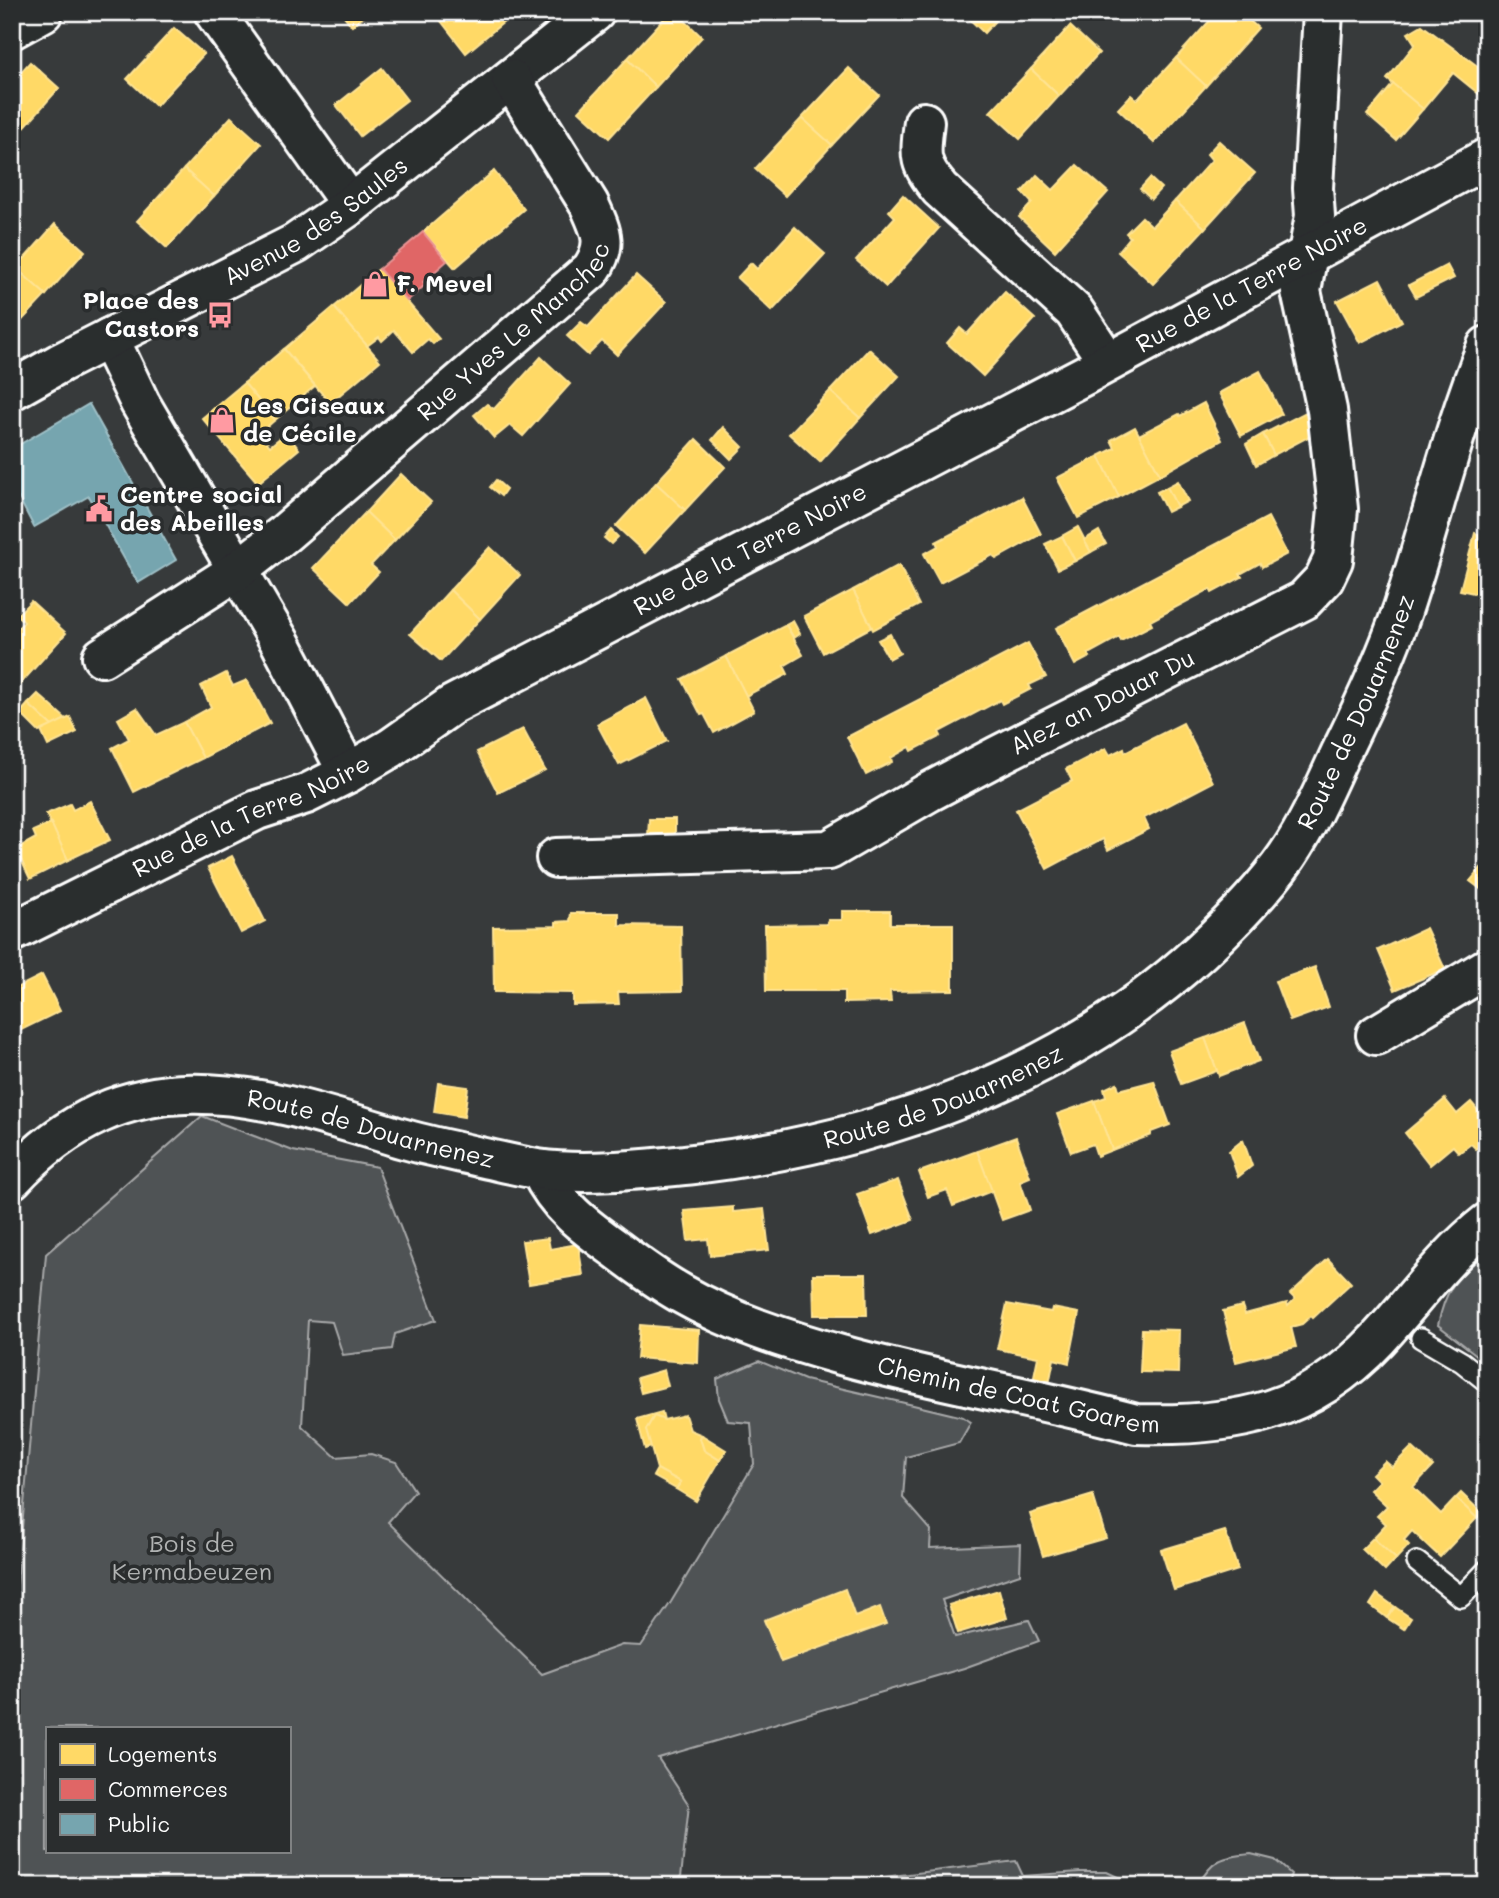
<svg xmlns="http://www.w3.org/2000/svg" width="1499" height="1898" font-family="Mali,sans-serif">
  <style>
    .green { fill: #505354; stroke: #a8a9aa; stroke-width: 2; fill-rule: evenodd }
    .homes { fill: #ffd966; stroke: #ffe494; stroke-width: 2 }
    .shops { fill: #e06666; stroke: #e99494; stroke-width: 2 }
    .public { fill: #76a5af; stroke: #9fc0c7; stroke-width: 2 }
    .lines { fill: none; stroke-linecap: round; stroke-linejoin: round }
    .service-casing { stroke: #fff; stroke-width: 24 }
    .minor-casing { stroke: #fff; stroke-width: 44 }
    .tertiary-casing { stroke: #fff; stroke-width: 44 }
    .secondary-casing { stroke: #fff; stroke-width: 44 }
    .service { stroke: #2a2d2e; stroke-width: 19 }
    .minor { stroke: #2a2d2e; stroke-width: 38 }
    .tertiary { stroke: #2a2d2e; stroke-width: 38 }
    .secondary { stroke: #2a2d2e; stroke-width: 38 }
    .labels { text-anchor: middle; stroke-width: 7; stroke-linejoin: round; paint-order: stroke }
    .street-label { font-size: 24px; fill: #fff; stroke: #2a2d2e }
    .poi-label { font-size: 24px; font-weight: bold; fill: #fff; stroke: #2a2d2e; text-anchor: start }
    .park-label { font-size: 24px; fill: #b0b2b2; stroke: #2a2d2e }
  </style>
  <rect width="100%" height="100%" fill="#373a3b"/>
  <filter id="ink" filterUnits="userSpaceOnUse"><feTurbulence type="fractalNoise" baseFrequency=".0143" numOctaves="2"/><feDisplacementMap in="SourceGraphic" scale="14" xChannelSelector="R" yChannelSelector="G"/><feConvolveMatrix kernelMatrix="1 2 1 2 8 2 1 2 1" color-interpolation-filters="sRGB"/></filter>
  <g filter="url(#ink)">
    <g class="green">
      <path d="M202,1116L293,1151L377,1167L436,1320L395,1334L392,1349L343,1355L332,1322L308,1320L302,1426L336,1457L371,1454L396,1462L415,1491L388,1522L542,1674L622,1645L641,1646L671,1602L754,1464L751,1423L728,1421L719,1399L717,1379L759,1361L805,1380L909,1404L963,1417L971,1422L959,1443L906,1457L903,1498L931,1530L930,1548L1021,1544L1020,1574L942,1600L955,1637L1029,1620L1039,1641L964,1668L658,1758L689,1805L680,1886H12V1642L46,1254ZM47,1728H289V1851H47Z"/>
      <path d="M1487,1251V1363L1438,1325C1446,1285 1458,1278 1487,1251Z"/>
      <path d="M1251,1854L1275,1860L1291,1874L1287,1886H1197C1213,1859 1221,1857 1251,1854Z"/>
      <path d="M1016,1861L1023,1876L1080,1872H1107L1122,1879L1159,1886H809Z"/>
    </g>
    <g class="homes">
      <path d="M341,12H369L352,26Z"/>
      <path d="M453,12H516L466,53L441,21Z"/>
      <path d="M670,12H676L702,37L656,87L627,59Z"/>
      <path d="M962,12H1003L984,33Z"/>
      <path d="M1208,12H1240L1258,28L1206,86L1176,58L1213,17Z"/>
      <path d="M1422,25L1487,73V90L1479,94L1453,73L1423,109L1387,79L1415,44L1408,33Z"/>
      <path d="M1070,26L1099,53L1059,96L1031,69Z"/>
      <path d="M174,28L204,54L156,106L127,79Z"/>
      <path d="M1176,58L1206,86L1154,143L1118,109L1131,95L1137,100Z"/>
      <path d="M627,59L656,87L609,138L579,111Z"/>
      <path d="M30,62L59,88L13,140L12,82Z"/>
      <path d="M382,68L407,100L360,136L336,105Z"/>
      <path d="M849,68L879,95L832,145L802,118Z"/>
      <path d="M1031,69L1059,96L1020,139L990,112Z"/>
      <path d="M1393,84L1423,109L1396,140L1367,115Z"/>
      <path d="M231,117L261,144L214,196L184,169Z"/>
      <path d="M802,118L832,145L785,196L755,169Z"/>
      <path d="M1219,141L1255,173L1205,228L1175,201L1212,160L1207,154Z"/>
      <path d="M1077,165L1108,192L1055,251L1019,217L1032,203L1022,192L1037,175L1053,190Z"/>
      <path d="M184,169L214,196L167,248L137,221Z"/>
      <path d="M494,171L524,209L455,268L423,232Z"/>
      <path d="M1150,178L1161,188L1151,199L1140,189Z"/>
      <path d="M903,195L939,228L886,287L856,260L895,217L889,211Z"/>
      <path d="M1175,201L1205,228L1153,284L1118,252L1130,237L1126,233L1142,217L1152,226Z"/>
      <path d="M55,224L85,251L46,295L16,268Z"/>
      <path d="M795,227L825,254L772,311L737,278L751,263L757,269Z"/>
      <path d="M1447,265L1454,278L1416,297L1409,285Z"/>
      <path d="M16,268L46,295L12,331V272Z"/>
      <path d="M379,269L439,339L433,344L428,339L413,352L394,330L382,341L379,337L367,346L334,307Z"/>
      <path d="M636,275L666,302L617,355L602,341L588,355L567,336L581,322L588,327Z"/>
      <path d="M1380,279L1402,321L1360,343L1337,301Z"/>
      <path d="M1005,292L1035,319L983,376L947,343L960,328L967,334Z"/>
      <path d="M334,307L380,361L330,403L284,349Z"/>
      <path d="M284,349L315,386L275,420L244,383Z"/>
      <path d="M869,349L899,376L860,418L830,391Z"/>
      <path d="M541,357L570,384L523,436L510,425L494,438L474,415L487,404L494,409Z"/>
      <path d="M1260,371L1282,414L1241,436L1219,393Z"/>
      <path d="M244,383L275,420L260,433L270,446L286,433L299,449L258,483L202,418Z"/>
      <path d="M830,391L860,418L820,462L789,434Z"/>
      <path d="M1204,403L1222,440L1160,475L1139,435L1179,414L1180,416Z"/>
      <path d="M1308,411L1312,435L1274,455L1263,434Z"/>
      <path d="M723,427L743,447L731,459L712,440Z"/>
      <path d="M1135,427L1160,475L1119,497L1099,456L1115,448L1111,440Z"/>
      <path d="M1263,434L1274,455L1256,465L1246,444Z"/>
      <path d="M696,439L725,467L685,510L656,483Z"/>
      <path d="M1099,456L1119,497L1078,518L1057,478Z"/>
      <path d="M401,474L431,502L395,540L366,512Z"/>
      <path d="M496,480L506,489L501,496L490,487Z"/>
      <path d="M1178,481L1188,501L1177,507L1167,487Z"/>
      <path d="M656,483L685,510L645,553L616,526Z"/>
      <path d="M1167,487L1177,507L1167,512L1157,492Z"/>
      <path d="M1022,497L1041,534L996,559L993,555L940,583L924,554L938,546L936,542Z"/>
      <path d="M366,512L395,540L371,565L379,572L350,603L313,568Z"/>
      <path d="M1268,517L1287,554L1262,567L1260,563L1240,574L1242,577L1212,593L1210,589L1150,621L1152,625L1121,641L1119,637L1088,654L1090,657L1075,665L1056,628Z"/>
      <path d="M1078,527L1091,552L1075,561L1062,536Z"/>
      <path d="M611,530L618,537L611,544L604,538Z"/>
      <path d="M1099,531L1106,544L1091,552L1084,540Z"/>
      <path d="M1475,533L1487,537V596L1460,590Z"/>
      <path d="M1062,536L1075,561L1058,569L1045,544Z"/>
      <path d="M490,547L520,575L480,619L450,590Z"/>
      <path d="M899,565L919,605L873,630L853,590Z"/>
      <path d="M450,590L480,619L441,661L410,634Z"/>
      <path d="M853,590L872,627L823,653L804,616Z"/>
      <path d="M31,601L66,633L14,691L12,634L24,622L17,615Z"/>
      <path d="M793,621L800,634L794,638L786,625Z"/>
      <path d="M786,625L803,655L784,666L788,674L746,696L726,656Z"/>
      <path d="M890,634L900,653L889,659L878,640Z"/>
      <path d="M1028,643L1046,677L1029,685L1031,689L1002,704L1000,700L939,732L941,736L912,751L910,747L891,758L892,762L866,775L847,737Z"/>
      <path d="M726,656L754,711L714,733L704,714L701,715L682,679Z"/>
      <path d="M226,673L233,686L247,680L270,723L203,758L184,722L211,707L201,686Z"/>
      <path d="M38,694L66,719L52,726L28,704Z"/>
      <path d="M646,698L667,741L619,765L597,724Z"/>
      <path d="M28,704L52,726L39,732L20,713Z"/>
      <path d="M137,708L156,735L184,722L203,758L134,792L112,748L129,739L118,719Z"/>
      <path d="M70,717L77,732L48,746L41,731Z"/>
      <path d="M1183,723L1213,782L1144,818L1149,829L1108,850L1103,839L1047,869L1016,810L1072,781L1066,769L1106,748L1110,755L1124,748L1125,752Z"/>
      <path d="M523,729L545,770L498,793L477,752Z"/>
      <path d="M90,801L110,840L68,860L46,814L70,804L73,810Z"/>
      <path d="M649,819H675V836H648Z"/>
      <path d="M51,823L68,860L30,879L16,849L36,838L33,831Z"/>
      <path d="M232,856L265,921L241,933L208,868Z"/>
      <path d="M1487,861V894L1470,881Z"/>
      <path d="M12,868L20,884L12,888Z"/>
      <path d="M842,911H890V924H953V990L890,991L891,1002L844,1003V991H766L765,925L827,924L828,920H842Z"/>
      <path d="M571,913H619V925L681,926L682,991L618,992L619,1004L573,1005V993L494,992L493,927L556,926V922L570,921Z"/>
      <path d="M1426,928L1445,969L1395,990L1378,950Z"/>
      <path d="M1315,967L1329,1007L1290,1021L1275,981Z"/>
      <path d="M42,975L60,1011L15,1033L12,1027V990Z"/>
      <path d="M1245,1023L1259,1061L1219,1076L1205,1038Z"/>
      <path d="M1205,1038L1217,1071L1181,1084L1169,1051Z"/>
      <path d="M1154,1081L1170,1125L1151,1132V1135L1112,1150L1094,1101L1106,1097L1104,1089L1117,1083L1119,1090Z"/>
      <path d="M438,1083L468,1087L464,1117L434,1112Z"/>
      <path d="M1445,1099L1457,1114L1471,1102L1487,1121V1141L1476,1149L1471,1144L1459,1153L1453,1146L1430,1165L1405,1133Z"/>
      <path d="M1094,1101L1112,1150L1097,1156L1093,1144L1071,1152L1057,1114Z"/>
      <path d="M1016,1137L1030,1177L1020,1181L1030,1210L1002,1220L977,1151Z"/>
      <path d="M1243,1140L1252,1166L1238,1177L1229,1151Z"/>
      <path d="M977,1151L992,1191L953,1206L947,1190L928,1197L919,1172Z"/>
      <path d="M898,1180L913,1220L872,1235L857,1194Z"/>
      <path d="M733,1207V1212L764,1209L769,1250L710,1256L708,1239L688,1241L684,1211Z"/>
      <path d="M548,1238L550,1249L578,1244L583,1275L529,1284L522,1241Z"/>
      <path d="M1328,1259L1351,1283L1313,1318L1311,1316L1302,1324L1291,1327L1296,1347L1236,1362L1223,1311L1242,1306L1245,1314L1287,1303L1288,1306L1295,1299L1290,1294Z"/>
      <path d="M813,1274H866L867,1315H814Z"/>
      <path d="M1007,1304L1051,1312L1052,1308L1079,1313L1069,1363L1054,1359L1049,1384L1033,1381L1038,1357L997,1349Z"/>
      <path d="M640,1325L699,1330L698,1363L637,1358Z"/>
      <path d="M1142,1329L1179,1330L1178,1373L1140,1372Z"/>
      <path d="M664,1370L668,1386L641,1393L637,1378Z"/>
      <path d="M662,1412L664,1420L654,1416L646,1430L651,1447L645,1449L637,1419Z"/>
      <path d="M685,1415L690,1430L702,1435L700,1438L704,1450L720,1460L696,1501L676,1489L681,1482L657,1469L646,1430L654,1416L664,1420Z"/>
      <path d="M702,1435L726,1450L720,1460L704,1450L700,1438Z"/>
      <path d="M1412,1447L1433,1466L1413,1487L1441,1514L1456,1498L1477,1518L1440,1557L1412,1531L1404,1540L1409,1545L1396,1559L1373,1538L1386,1524L1377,1516L1387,1506L1370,1490L1379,1481L1372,1474L1385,1461L1392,1467Z"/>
      <path d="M657,1469L681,1482L676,1489L653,1476Z"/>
      <path d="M1461,1493L1482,1513L1477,1518L1456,1498Z"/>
      <path d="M1093,1495L1106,1538L1043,1556L1030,1514Z"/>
      <path d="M1225,1531L1238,1570L1174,1590L1161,1550Z"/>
      <path d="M1373,1538L1396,1559L1385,1571L1362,1549Z"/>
      <path d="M845,1589L855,1617L880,1607L886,1624L781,1662L764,1620Z"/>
      <path d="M999,1590L1007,1618L958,1633L949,1605Z"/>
      <path d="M1377,1594L1395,1607L1387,1618L1370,1605Z"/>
      <path d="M1395,1607L1411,1618L1404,1629L1387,1618Z"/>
    </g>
    <path class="shops" d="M423,232L447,261L423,282L425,285L407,301L379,269Z"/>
    <path class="public" d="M89,404L176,560L138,583L89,496L34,527L12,485V449Z"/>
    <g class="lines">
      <g class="service-casing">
        <g id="service">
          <path d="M1421,1338L1462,1362L1487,1382"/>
          <path d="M1417,1562L1461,1597L1487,1570"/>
        </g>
      </g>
      <g class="minor-casing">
        <g id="minor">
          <path d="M214,12L351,205"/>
          <path d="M12,29L43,12"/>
          <path d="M924,122C920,156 918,163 940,189L1074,311L1108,362"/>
          <path d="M109,338L140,403L281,644L348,773"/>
          <path id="s1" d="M12,390L60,363L296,243L351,205L595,12"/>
          <path id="s2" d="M102,657L238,570L284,534L591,270C609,244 601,231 589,204L511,79"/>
          <path id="s3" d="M556,858L829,850L929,792L997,756L1304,600L1324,579L1333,560L1338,509L1327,410L1301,291L1315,216L1313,188L1323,12"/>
          <path d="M1376,1035L1487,968"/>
          <path id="s4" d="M540,1170C557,1206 584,1226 616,1249C637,1265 659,1281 682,1294C731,1322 787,1340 841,1355C938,1382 1039,1398 1136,1424C1234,1427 1309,1413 1378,1339C1414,1300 1445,1256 1487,1223"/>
        </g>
      </g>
      <g class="tertiary-casing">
        <g id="tertiary">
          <path id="s5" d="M12,932L257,810L306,794L348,773L391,748L452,705L1085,375L1487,158"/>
        </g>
      </g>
      <g class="secondary-casing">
        <g id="secondary">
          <path id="s6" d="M12,1179C129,1053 251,1092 394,1136C422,1145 451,1150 480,1157C499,1161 518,1166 537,1169C586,1176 645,1169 694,1164C878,1142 1063,1078 1201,951C1232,922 1263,891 1287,856C1309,824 1325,787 1341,752C1364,705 1386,658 1403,608C1432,520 1452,431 1487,346"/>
        </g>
      </g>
      <use href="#service" class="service"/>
      <use href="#minor" class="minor"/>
      <use href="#tertiary" class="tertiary"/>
      <use href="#secondary" class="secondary"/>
    </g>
  </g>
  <defs>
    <g id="shop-bare" transform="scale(2.1)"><path d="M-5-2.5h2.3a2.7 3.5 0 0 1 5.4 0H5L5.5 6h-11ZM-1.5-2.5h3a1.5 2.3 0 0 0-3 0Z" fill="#ff9aa2" stroke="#2a2d2e" stroke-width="2.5" paint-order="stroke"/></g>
    <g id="bus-bare" transform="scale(2.1)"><path d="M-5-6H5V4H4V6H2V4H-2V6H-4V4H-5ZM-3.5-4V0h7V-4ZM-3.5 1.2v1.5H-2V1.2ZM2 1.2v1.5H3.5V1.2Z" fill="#ff9aa2" stroke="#2a2d2e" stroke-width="2.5" paint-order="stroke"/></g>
    <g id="civic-bare" transform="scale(2.1)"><path d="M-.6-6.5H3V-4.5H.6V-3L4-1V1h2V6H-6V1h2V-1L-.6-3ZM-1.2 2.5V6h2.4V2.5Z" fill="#ff9aa2" stroke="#2a2d2e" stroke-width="2.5" paint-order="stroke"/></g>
  </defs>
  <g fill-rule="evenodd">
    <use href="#shop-bare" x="375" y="284"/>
    <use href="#bus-bare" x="220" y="315"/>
    <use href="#shop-bare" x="222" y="420"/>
    <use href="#civic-bare" x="99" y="509"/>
  </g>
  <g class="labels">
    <g class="street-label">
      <text dy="8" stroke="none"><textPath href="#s1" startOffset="348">Avenue des Saules</textPath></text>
      <text dy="8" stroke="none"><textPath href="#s5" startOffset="1400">Rue de la Terre Noire</textPath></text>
      <text dy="8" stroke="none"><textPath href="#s2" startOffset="527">Rue Yves Le Manchec</textPath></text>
      <text dy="8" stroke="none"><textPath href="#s5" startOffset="833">Rue de la Terre Noire</textPath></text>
      <text dy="8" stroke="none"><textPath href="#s3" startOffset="584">Alez an Douar Du</textPath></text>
      <text dy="8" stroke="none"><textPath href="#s6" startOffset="1564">Route de Douarnenez</textPath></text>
      <text dy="8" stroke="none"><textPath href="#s5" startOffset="266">Rue de la Terre Noire</textPath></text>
      <text dy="8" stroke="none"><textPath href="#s6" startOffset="976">Route de Douarnenez</textPath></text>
      <text dy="8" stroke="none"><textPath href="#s6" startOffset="388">Route de Douarnenez</textPath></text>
      <text dy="8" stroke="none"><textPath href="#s4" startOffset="544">Chemin de Coat Goarem</textPath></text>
    </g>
    <g class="poi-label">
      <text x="396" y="292">F. Mevel</text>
      <text x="199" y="309" text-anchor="end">Place des<tspan x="199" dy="28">Castors</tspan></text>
      <text x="243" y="414">Les Ciseaux<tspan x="243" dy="28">de Cécile</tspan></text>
      <text x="120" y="503">Centre social<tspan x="120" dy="28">des Abeilles</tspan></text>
    </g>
    <g class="park-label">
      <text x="192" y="1552">Bois de<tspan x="192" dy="28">Kermabeuzen</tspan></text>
    </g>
  </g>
  <rect width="1499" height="1898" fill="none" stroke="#2a2d2e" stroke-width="42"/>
  <rect x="21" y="21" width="1457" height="1856" fill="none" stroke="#fff" stroke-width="2.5" filter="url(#ink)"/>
  <rect x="46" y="1727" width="245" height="126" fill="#2a2d2e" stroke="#7f8182" stroke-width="2"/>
  <rect x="60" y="1744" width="35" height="21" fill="#ffd966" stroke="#7f8182" stroke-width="2"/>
  <text x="108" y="1762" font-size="21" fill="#ffffff">Logements</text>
  <rect x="60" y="1779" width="35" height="21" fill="#e06666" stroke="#7f8182" stroke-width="2"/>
  <text x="108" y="1797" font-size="21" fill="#ffffff">Commerces</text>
  <rect x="60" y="1814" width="35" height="21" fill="#76a5af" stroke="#7f8182" stroke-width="2"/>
  <text x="108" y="1832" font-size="21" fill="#ffffff">Public</text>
</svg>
